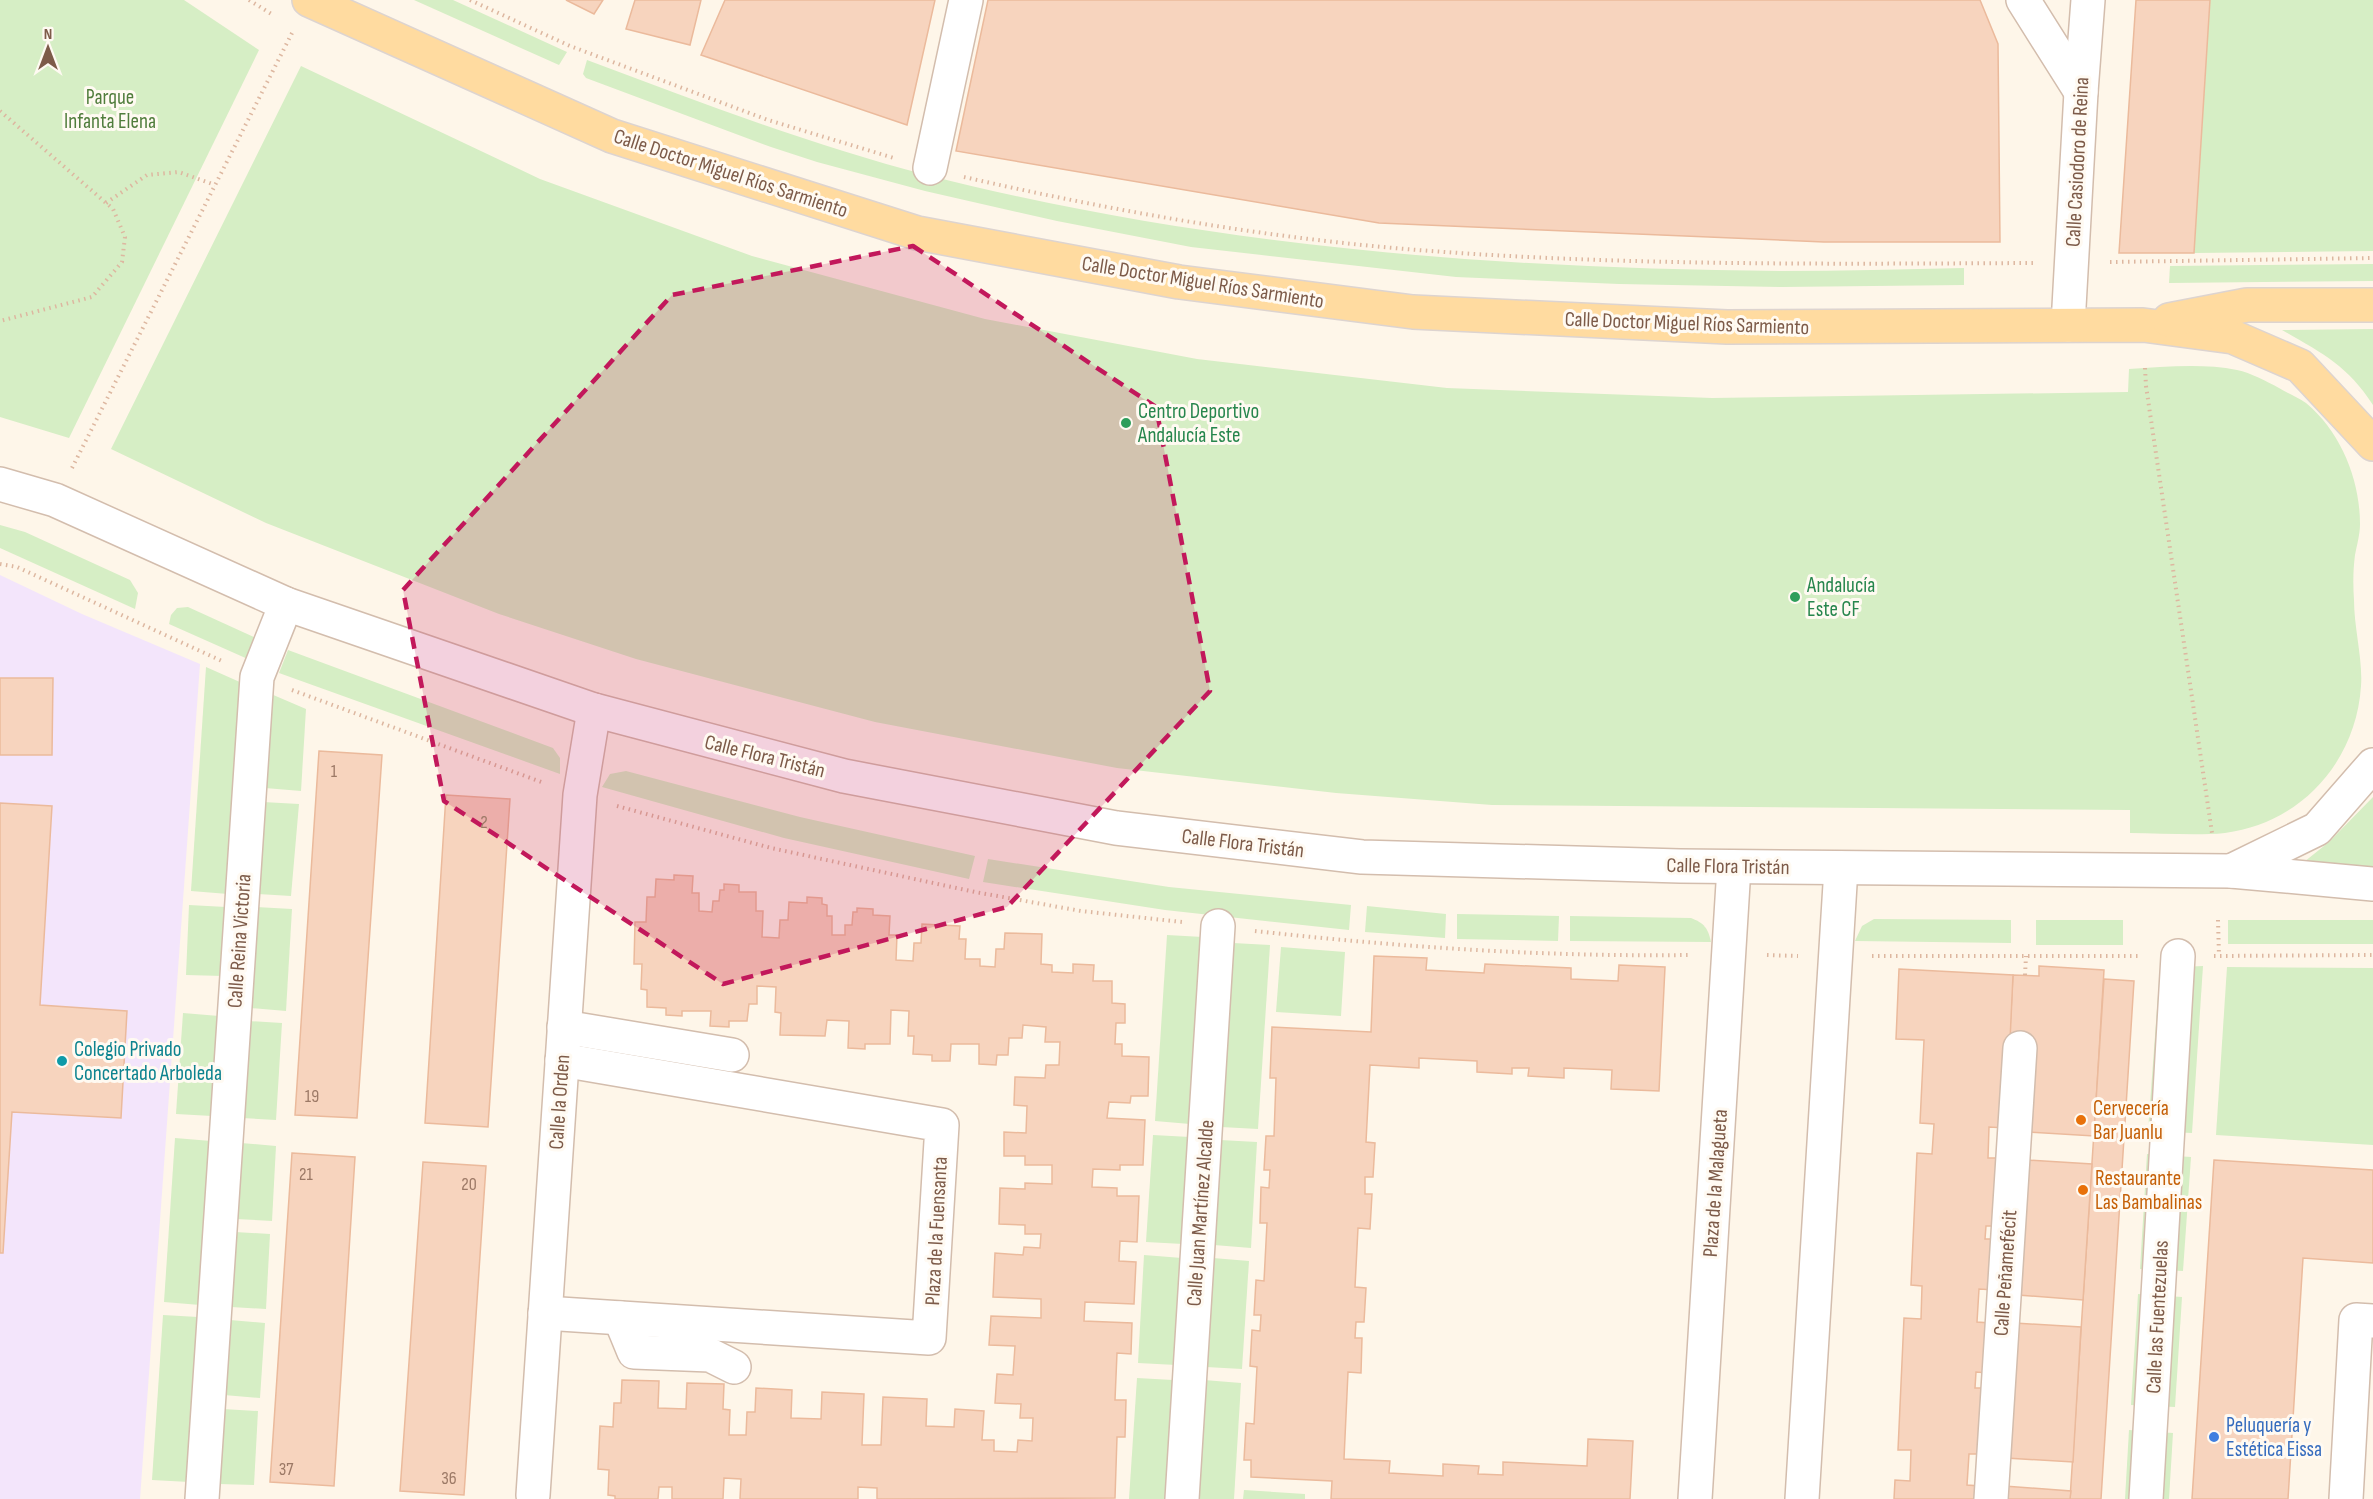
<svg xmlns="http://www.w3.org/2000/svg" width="2373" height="1499" font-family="'Sofia Sans Condensed',sans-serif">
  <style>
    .education { fill: #f3e5fb }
    .green { fill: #d6eec5 }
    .building { fill: #f7d4be; stroke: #ebba9c; stroke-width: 1.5 }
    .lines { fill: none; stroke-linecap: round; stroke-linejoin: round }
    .minor-casing { stroke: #d3bdad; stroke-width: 36 }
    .major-casing { stroke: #ddd4d0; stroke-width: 36 }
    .path { stroke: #ddb7a0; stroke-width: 4; stroke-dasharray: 1.5 4.5; stroke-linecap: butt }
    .minor { stroke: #fff; stroke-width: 33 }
    .major { stroke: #ffdba0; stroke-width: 33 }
    .marked { fill: #c2185b; fill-opacity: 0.2; stroke: #c2185b; stroke-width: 4.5; stroke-dasharray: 12 8; stroke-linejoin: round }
    .leisure-dot { fill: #2e9e5b; stroke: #fffaf2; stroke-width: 2 }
    .culture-dot { fill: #0f9aa8; stroke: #fffaf2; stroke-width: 2 }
    .food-dot { fill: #e8710a; stroke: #fffaf2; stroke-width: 2 }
    .shop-dot { fill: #3f7fe0; stroke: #fffaf2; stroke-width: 2 }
    .labels { text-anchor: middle; stroke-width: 6; stroke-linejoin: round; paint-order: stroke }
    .number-label { font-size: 18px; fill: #9c7966 }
    .park-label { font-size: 21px; fill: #507d3c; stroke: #fffaf2 }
    .street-label { font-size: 21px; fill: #7d5b49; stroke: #fffaf2 }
    .leisure-label { font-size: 21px; fill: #27864d; stroke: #fffaf2; text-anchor: start }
    .culture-label { font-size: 21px; fill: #0d838f; stroke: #fffaf2; text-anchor: start }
    .food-label { font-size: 21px; fill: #c56008; stroke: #fffaf2; text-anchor: start }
    .shop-label { font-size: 21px; fill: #366cbe; stroke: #fffaf2; text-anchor: start }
  </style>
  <rect width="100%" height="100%" fill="#fef6e9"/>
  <path class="education" d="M0,575L82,614L200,664L140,1499H0Z"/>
  <g class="green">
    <path d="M0,0H184L259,50L69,438L0,417Z"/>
    <path d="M414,0H453L567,52L559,65Z"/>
    <path d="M2210,0H2373V251L2194,253Z"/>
    <path d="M587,60C699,102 811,145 927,175C1204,246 1495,269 1781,271C1842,271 1903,269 1964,268V285L1782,287L1619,284L1456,277L1191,247L1057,221L925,191L817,162L771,147L586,78L583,74Z"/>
    <path d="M301,66L540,179L752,256L985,319L1197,359L1447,388L1712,398L2128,392L2129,369C2164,367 2202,363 2237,370C2251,373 2266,381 2279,388C2287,393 2298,397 2306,403C2341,432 2360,480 2360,524C2360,534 2357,545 2355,555C2353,570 2353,586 2354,600C2354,628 2363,660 2361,686C2356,762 2301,823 2225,833C2196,836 2160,833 2130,833V810L1492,805L1336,793L1117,768L875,722L636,659L499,614L266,523L111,449Z"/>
    <path d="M2373,264V281L2169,283L2170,266Z"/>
    <path d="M2373,329V405C2347,365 2322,353 2282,330Z"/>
    <path d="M0,525L25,532L130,580L138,593L135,609L0,548Z"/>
    <path d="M188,607L258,639L250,660L169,624L171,615L177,608Z"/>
    <path d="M288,650L553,748L560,758V774L279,673Z"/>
    <path d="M206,667L242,683L228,894L191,891Z"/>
    <path d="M271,694L306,709L301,791L265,788Z"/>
    <path d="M626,771L800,817L975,856L969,879L784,838L602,787L610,774Z"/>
    <path d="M2373,797V870L2304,862L2329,842Z"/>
    <path d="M263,802L299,804L291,896L258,894Z"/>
    <path d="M988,859L1169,887L1351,905L1349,930L1165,910L983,882Z"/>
    <path d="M189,905L226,907L223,976L186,975Z"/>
    <path d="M1367,906L1446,914L1445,938L1365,932Z"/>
    <path d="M256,907L292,909L286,1011L250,1008Z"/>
    <path d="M1457,914L1559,916L1558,941L1457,939Z"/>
    <path d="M1570,916L1691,918C1704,923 1708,928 1711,942L1570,941Z"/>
    <path d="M1874,919L2011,920V943L1855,941L1862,926Z"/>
    <rect x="2036" y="920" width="87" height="25"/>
    <rect x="2228" y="920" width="145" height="24"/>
    <path d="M1167,935L1203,937L1190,1124L1155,1121Z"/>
    <path d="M1233,943L1270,945L1258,1129L1221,1127Z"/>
    <path d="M1281,947L1345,952L1341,1016L1276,1012Z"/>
    <path d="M2203,966L2192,1133L2148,1131L2160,968Z"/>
    <path d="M2227,967L2373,968V1145L2216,1135Z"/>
    <path d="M183,1013L219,1016L212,1116L176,1114Z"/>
    <path d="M248,1021L282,1023L276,1120L242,1118Z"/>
    <path d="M1153,1135L1190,1137L1183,1244L1146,1242Z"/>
    <path d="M175,1138L211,1141L200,1305L164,1302Z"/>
    <path d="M1220,1140L1257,1142L1251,1248L1214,1245Z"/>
    <path d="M241,1143L276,1146L272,1221L236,1219Z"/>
    <path d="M2147,1154L2191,1157L2183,1271L2140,1269Z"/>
    <path d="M235,1232L270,1234L266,1309L231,1307Z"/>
    <path d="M1144,1255L1182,1258L1176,1365L1138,1363Z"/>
    <path d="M1213,1258L1249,1261L1242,1369L1206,1367Z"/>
    <path d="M2138,1294L2182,1297L2175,1407L2131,1405Z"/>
    <path d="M163,1315L198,1317L189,1482L152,1480Z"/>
    <path d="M230,1320L265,1323L260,1398L224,1395Z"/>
    <path d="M1137,1378L1173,1380L1165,1499H1129Z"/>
    <path d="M1204,1380L1241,1383L1234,1499H1197Z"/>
    <path d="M223,1409L258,1411L254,1485L219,1484Z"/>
    <path d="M2129,1430L2173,1433L2169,1499H2125Z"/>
    <path d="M1244,1490L1305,1494V1499H1243Z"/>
  </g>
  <g class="building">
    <path d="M566,0H603L594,14Z"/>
    <path d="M635,0H701L690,45L626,29Z"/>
    <path d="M725,0H935L907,125L701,55Z"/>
    <path d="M988,0H1980L1998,44L2000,242H1824L1379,223L956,151Z"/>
    <path d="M2136,0H2210L2194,253H2119Z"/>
    <path d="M0,678H53L52,755H0Z"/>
    <path d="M319,751L382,755L357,1118L295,1115Z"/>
    <path d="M446,795L510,799L488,1127L425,1123Z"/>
    <path d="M0,803L52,806L40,1005L127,1011L121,1118L12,1112L3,1253H0Z"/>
    <path d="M674,875L693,876L692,893H699V911L712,912L713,901H719L720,890H724V884L739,885V892H756V911H763L762,937L779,938L780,920H788L789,902L807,903V897L822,898V904L827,905V916H832V935H845V925H852L853,912H857V908L873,909V915L890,916L889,935H897L896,960L913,961L914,943H921L922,924L960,926L959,939H966L965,959H980V966L995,967L996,949H1004L1005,933L1042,934L1041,964L1052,965V972L1073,973V964L1094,965L1093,981H1112V1003L1125,1004V1023H1116L1115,1044H1122V1056L1149,1057L1148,1096H1131L1130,1103L1109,1102L1107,1118L1145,1120L1143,1165H1120V1170L1093,1169L1092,1187L1117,1188V1196H1139L1137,1242L1120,1241L1119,1261L1136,1262L1134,1304L1085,1302L1084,1321L1132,1323L1131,1354L1117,1353L1115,1400H1126L1125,1437H1117L1115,1498L877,1499V1488L858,1487V1499H740L741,1479L724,1478L723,1499H672V1487H659L658,1499H615V1496L608,1495L609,1470L598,1469L600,1426L613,1427L614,1403H621L622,1380L659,1381L658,1408L686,1409L687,1383L724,1384L723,1409L730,1410L729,1435H746L747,1412H755L756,1388L792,1390L791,1418L821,1419L822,1392L864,1394L862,1445H881L883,1397L927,1399L926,1426L954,1427L955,1409L984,1411L982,1440H994V1451L1017,1452L1018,1440L1032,1441L1033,1418H1020L1021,1404L995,1403L997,1374L1013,1375L1015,1346L989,1345L991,1316L1041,1318V1299L993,1297L995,1253L1023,1255L1024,1247L1040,1248L1041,1234H1025V1225L999,1224L1000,1188L1025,1189V1183L1052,1184V1165H1025V1156H1004V1132L1026,1133L1027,1106L1014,1105L1015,1077L1045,1078L1046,1065H1059L1060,1042H1045L1046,1027L1023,1025L1022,1038H1009L1008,1055H997L996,1065L979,1064V1044H951L950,1061H932V1055L913,1054L914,1036H908L909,1011L891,1010L890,1044H865V1049L848,1048L849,1021L827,1020L825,1036L780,1035L781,1013L775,1012L776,987L757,986V1004H749L747,1021H729V1027L710,1026L711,1011H682V1016L666,1015V1008L647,1007V990L641,989L642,964H634L635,922H646L647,897H655L656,879L674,880Z"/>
    <path d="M1374,956L1427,958L1426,970L1484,973L1485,964L1571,968V979L1618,981L1619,965L1665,967L1659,1091L1611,1089L1612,1070L1564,1068V1078L1528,1076L1529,1068H1512V1074L1477,1072V1061L1419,1058V1068L1370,1065L1366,1142L1375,1143L1373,1177H1365V1194H1372L1370,1229L1358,1228L1355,1287L1366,1288L1364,1322H1356L1355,1338H1362L1361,1373L1348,1372L1344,1459L1390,1461L1389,1473L1443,1476V1464L1479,1466L1478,1474L1503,1475V1462L1587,1466L1588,1439L1633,1441L1630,1499H1331L1332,1481L1251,1477V1460H1244L1246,1423L1254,1424L1257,1367L1250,1366L1252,1330L1260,1331L1261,1315H1254L1256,1280L1264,1281L1267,1223H1260L1261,1187L1269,1188L1270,1170H1264L1266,1136H1274L1276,1078H1270L1272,1027L1371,1032Z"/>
    <path d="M2039,966L2104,970L2094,1136L2028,1132L2009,1047L2013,975L2039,976Z"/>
    <path d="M1899,969L2013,975L2006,1128L1989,1127L1988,1158H2001L1998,1226H1986L1985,1239H1998L1995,1290L1979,1289L1977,1322L1990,1323L1988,1373L1976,1372L1975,1388H1987L1984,1454H1969L1967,1485L1980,1486V1499H1894L1895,1480L1910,1481L1911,1450H1898L1904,1318L1921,1319L1922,1286L1911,1285L1917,1153L1932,1154L1934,1124L1920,1123L1924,1040L1896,1039Z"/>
    <path d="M2104,979L2134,981L2101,1499H2070Z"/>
    <path d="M292,1153L355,1157L334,1486L270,1482Z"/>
    <path d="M2026,1160L2092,1164L2083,1300L2018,1295Z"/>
    <path d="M2214,1160L2373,1170V1263L2303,1258L2288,1499H2192Z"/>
    <path d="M423,1162L486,1166L464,1495L400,1491Z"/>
    <path d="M2015,1323L2081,1327L2073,1462L2006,1458Z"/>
    <path d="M2004,1486L2071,1491L2070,1499H2003Z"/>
  </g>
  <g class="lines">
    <g class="minor-casing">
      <g id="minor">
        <path d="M2023,0L2081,92"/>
        <path d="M930,168L966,0"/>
        <path d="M2068,325L2081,92L2088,0"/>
        <path d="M0,484L55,500L286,604L594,710L844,776L1116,828L1362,857L1680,866L2231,871L2373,884"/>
        <path d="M2231,871L2317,829L2373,765"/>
        <path d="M564,1027L732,1055"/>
        <path d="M545,1313L929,1338L942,1125L562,1060"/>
        <path d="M620,1318L634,1352L710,1355L734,1367"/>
        <path d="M533,1495L580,795L594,710"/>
        <path d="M202,1499L257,677L286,604"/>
        <path d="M1182,1499L1218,926"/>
        <path d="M1695,1499L1734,867"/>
        <path d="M1802,1499L1841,868"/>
        <path d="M1991,1499L2020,1048"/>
        <path d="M2146,1499L2178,956"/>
        <path d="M2346,1499L2356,1320L2373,1321"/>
      </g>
    </g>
    <g class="major-casing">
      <g id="major">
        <path d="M309,0L612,136L917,233L1179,282L1413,312L1727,327L2143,325L2233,337L2300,366L2373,444"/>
        <path d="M2169,320L2247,305H2373"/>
      </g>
    </g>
    <g class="path">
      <path d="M249,0L273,15"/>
      <path d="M470,0L570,46L768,120L894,158"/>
      <path d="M0,111L113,209L125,237L122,262L92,297L0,321"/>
      <path d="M964,177C1114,211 1265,238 1418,250C1622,266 1828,264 2033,263"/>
      <path d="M106,203L147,175L179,172L215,185"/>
      <path d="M2110,262L2373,258"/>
      <path d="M2145,368L2146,386L2212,833"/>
      <path d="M72,468L292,33"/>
      <path d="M0,564L17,567L224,662"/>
      <path d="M292,690L544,783"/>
      <path d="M617,806L771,848L975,892L1081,911L1182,922"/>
      <path d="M2218,920L2219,956"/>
      <path d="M1255,931C1399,947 1545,957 1690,955"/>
      <path d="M1767,955L1798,956"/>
      <path d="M1872,956H2140"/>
      <path d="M2214,956L2373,955"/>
      <path d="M2025,975L2026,956"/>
    </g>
    <use href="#minor" class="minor"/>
    <use href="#major" class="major"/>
  </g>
  <path class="marked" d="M913,246L1156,407L1210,691L1007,907L723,984L444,801L403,590L672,295Z"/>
  <g class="leisure-dot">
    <circle cx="1126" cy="423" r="6"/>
    <circle cx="1795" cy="597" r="6"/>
  </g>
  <circle class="culture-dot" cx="62" cy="1061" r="6"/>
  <g class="food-dot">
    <circle cx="2081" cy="1120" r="6"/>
    <circle cx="2083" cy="1190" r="6"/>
  </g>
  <circle class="shop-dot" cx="2214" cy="1437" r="6"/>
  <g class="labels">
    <g class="number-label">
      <text x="334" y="777">1</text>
      <text x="484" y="828">2</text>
      <text x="312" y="1102">19</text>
      <text x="306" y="1180">21</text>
      <text x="469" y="1190">20</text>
      <text x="286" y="1475">37</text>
      <text x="449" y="1484">36</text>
    </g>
    <g class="park-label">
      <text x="110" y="104">Parque<tspan x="110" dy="24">Infanta Elena</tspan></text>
    </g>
    <g class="street-label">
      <text transform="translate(2077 162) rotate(-87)" y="7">Calle Casiodoro de Reina</text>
      <text transform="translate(731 173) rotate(18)" y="7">Calle Doctor Miguel Ríos Sarmiento</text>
      <text transform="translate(1203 282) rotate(9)" y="7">Calle Doctor Miguel Ríos Sarmiento</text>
      <text transform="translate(1687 323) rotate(2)" y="7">Calle Doctor Miguel Ríos Sarmiento</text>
      <text transform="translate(765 756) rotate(14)" y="7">Calle Flora Tristán</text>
      <text transform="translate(1243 843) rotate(7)" y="7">Calle Flora Tristán</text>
      <text transform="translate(1728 866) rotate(1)" y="7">Calle Flora Tristán</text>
      <text transform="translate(239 941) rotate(-86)" y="7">Calle Reina Victoria</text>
      <text transform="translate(559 1102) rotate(-86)" y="7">Calle la Orden</text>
      <text transform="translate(1715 1183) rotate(-86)" y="7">Plaza de la Malagueta</text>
      <text transform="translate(1200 1213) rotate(-86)" y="7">Calle Juan Martínez Alcalde</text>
      <text transform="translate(936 1231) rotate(-87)" y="7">Plaza de la Fuensanta</text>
      <text transform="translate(2005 1273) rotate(-86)" y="7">Calle Peñamefécit</text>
      <text transform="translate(2157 1317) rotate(-87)" y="7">Calle las Fuentezuelas</text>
    </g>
    <g class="leisure-label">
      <text x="1138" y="418">Centro Deportivo<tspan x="1138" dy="24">Andalucía Este</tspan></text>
      <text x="1807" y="592">Andalucía<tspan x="1807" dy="24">Este CF</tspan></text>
    </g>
    <g class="culture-label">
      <text x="74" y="1056">Colegio Privado<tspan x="74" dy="24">Concertado Arboleda</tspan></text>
    </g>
    <g class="food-label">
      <text x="2093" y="1115">Cervecería<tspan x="2093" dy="24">Bar Juanlu</tspan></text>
      <text x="2095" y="1185">Restaurante<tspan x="2095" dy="24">Las Bambalinas</tspan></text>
    </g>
    <g class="shop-label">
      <text x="2226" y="1432">Peluquería y<tspan x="2226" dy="24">Estética Eissa</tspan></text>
    </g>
  </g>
  <g transform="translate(48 48)" stroke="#fffaf2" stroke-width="4.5" paint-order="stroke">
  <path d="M0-4.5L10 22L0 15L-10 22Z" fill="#7d5b49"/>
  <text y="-9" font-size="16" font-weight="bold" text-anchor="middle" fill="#7d5b49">N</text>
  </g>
</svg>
